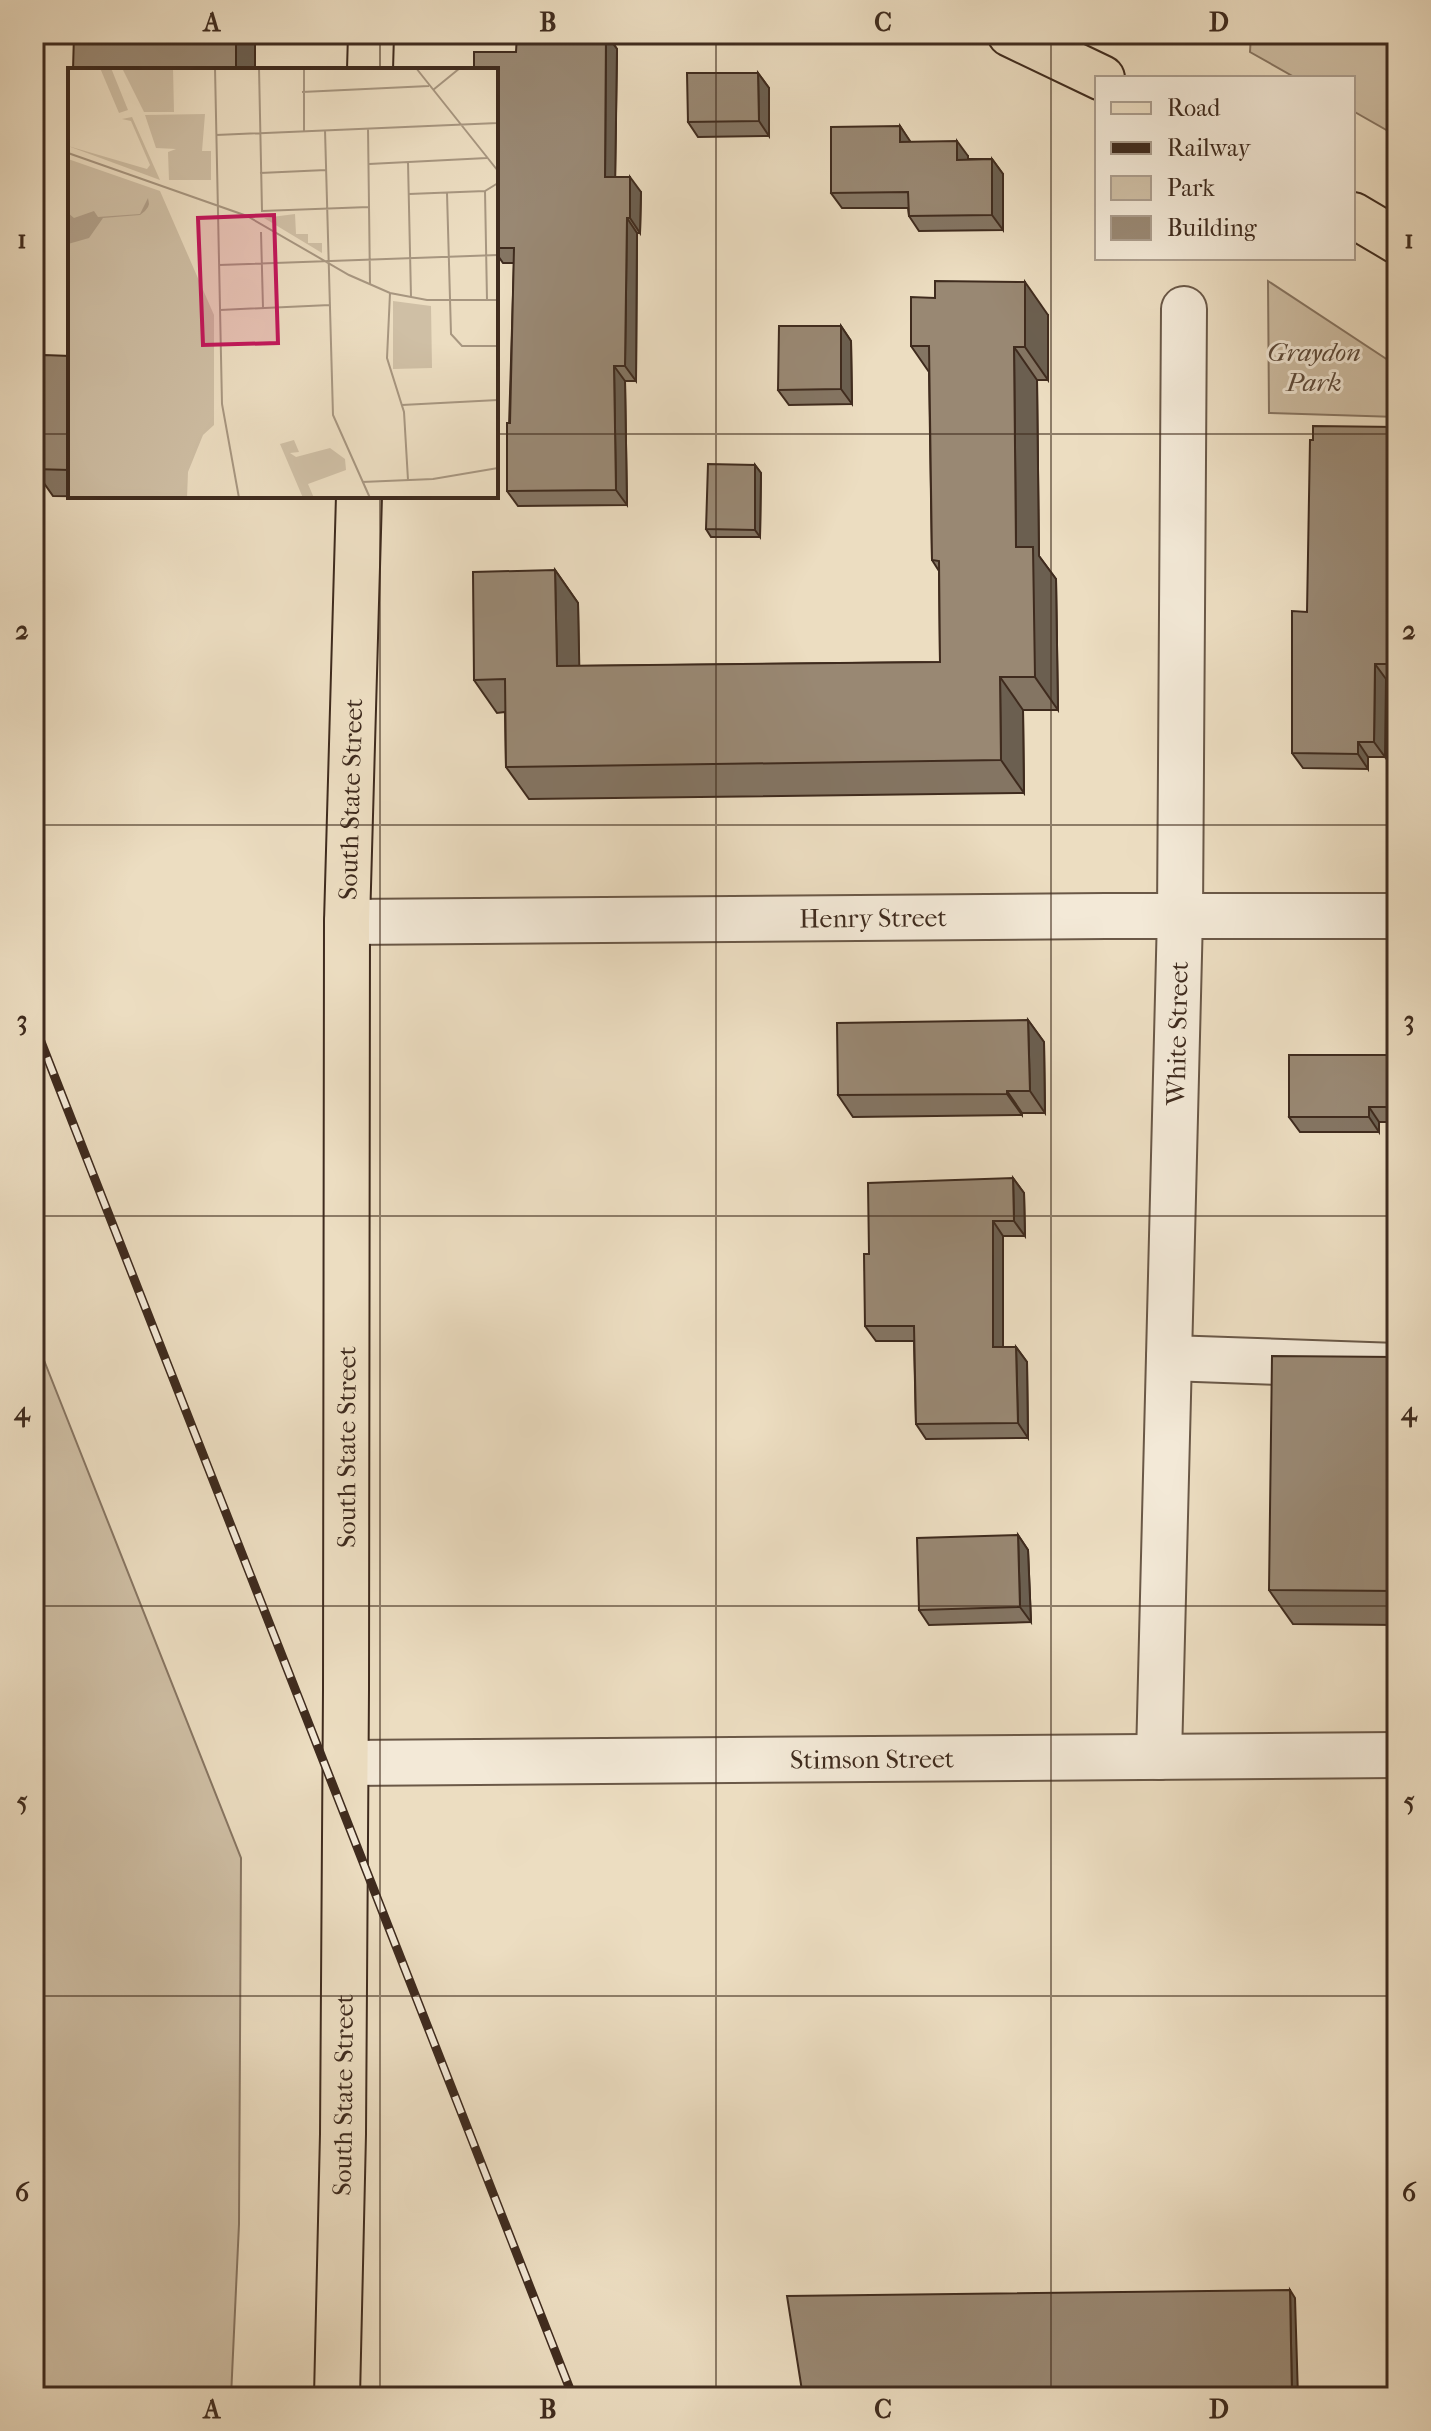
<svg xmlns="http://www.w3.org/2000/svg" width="1431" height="2431" font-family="'IM FELL French Canon',serif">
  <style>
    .green { fill: #cfbfa5; stroke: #877562; stroke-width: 2 }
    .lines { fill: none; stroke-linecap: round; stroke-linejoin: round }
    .minor-casing { stroke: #6a5847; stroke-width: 48 }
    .major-casing { stroke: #3f2b1e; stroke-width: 48 }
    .minor { stroke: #f3e9d7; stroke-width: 44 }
    .major { stroke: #ecddc1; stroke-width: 44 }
    .rail-casing { stroke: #3f2b1e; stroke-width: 9 }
    .rail { stroke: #f3e9d7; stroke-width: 6; stroke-dasharray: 18; stroke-linecap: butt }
    .wall { fill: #847563; stroke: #3f2b1e; stroke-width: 2 }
    .shaded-wall { fill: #6b5f50; stroke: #3f2b1e; stroke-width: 2 }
    .building { fill: #998873; stroke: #3f2b1e; stroke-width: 2 }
    .grid { fill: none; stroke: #3f2b1e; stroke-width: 2; stroke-opacity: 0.55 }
    .labels { text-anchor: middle; stroke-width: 6; stroke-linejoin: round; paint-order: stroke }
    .park-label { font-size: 26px; font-style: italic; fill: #5c4939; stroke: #f3e9d7 }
    .street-label { font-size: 26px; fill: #3f2b1e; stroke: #f3e9d7 }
    .inset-road { fill: none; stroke: #a79680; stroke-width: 2 }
    .view { fill: #c2185b; fill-opacity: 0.15; stroke: #c2185b; stroke-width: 4 }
    .inset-edge { fill: none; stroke: #3f2b1e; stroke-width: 4 }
    .neatline { fill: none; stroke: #3f2b1e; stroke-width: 3 }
    .grid-label { font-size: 26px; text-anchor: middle; font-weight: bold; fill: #3f2b1e }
  </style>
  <rect width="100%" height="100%" fill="#ecddc1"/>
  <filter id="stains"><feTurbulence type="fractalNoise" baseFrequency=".0025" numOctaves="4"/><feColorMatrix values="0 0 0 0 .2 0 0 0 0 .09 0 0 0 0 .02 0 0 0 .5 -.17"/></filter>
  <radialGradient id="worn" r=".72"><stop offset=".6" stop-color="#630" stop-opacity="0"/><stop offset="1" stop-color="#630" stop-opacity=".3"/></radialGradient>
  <g class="green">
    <path d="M1251,34H1397V136L1353,111V78H1296L1250,52Z"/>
    <path d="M1268,281L1397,366V417L1269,413Z"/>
    <path d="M34,1335L241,1858L239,2224L231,2397H34Z"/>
  </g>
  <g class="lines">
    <g class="minor-casing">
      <g id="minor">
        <path id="s1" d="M347,922L1106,916H1397"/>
        <path d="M1169,1358L1397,1366"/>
        <path id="s2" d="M1159,1757L1180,916L1184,309"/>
        <path id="s3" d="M346,1763L1397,1755"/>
      </g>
    </g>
    <g class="major-casing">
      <g id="major">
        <path d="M1010,34L1102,78"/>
        <path d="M370,70L371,34"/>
        <path d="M1353,215L1397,241"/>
        <path id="s4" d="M337,2397L343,2134L346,1690L347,922L359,496"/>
      </g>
    </g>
    <use href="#minor" class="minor"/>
    <use href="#major" class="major"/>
    <g class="rail-casing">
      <path id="rail" d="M34,1024L573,2397"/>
    </g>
    <use href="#rail" class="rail"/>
  </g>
  <g class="wall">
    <path d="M34,34H255V70L73,43L34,42Z"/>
    <path d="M607,34L617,49L615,177L641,192L640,233H637L636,381H625L627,505L518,506L507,491L514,263H503L496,253V70Z"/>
    <path d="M758,73L769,88V136L698,137L688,122Z"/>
    <path d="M900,126L910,142L968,156V159H992L1003,174V230L919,231L909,216L908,208H842L831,193Z"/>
    <path d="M935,298L1048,315V380H1037L1039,556L1056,579L1058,710H1023L1024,793L529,799L506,767L505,712L497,713L474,680L555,570L578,603L579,666L940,662L939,571L932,560L929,372L911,346Z"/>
    <path d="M841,326L851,341L852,404L789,405L778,390Z"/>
    <path d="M70,356V496H233V498L53,496L34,469V385L44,384Z"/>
    <path d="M1397,427V679H1386L1385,757H1368V769L1303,768L1292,753L1307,612Z"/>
    <path d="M755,465L761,473L760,537H711L706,529Z"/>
    <path d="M1028,1020L1044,1042L1045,1113H1022V1115L853,1117L838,1095Z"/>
    <path d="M1397,1055V1122H1379V1132H1300L1289,1117Z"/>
    <path d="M1013,1178L1024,1193L1025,1236H1003V1347H1016L1027,1362L1028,1438L926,1439L916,1424L914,1341H876L865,1326L869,1254Z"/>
    <path d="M1397,1357V1625L1293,1624L1269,1590Z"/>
    <path d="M1018,1535L1028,1550L1031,1622L929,1625L919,1610Z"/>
  </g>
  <g class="shaded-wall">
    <rect x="236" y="34" width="19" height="36"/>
    <path d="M606,34L617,49L615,192L605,177Z"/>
    <path d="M758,73L769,88V136L759,121Z"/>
    <path d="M900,126L910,141V157L900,142Z"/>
    <path d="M957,141L968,156V175L957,160Z"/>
    <path d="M992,159L1003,174V230L992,215Z"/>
    <path d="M630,177L641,192L640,233L630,218Z"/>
    <path d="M627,218L637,233L636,381L625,366Z"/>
    <path d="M1025,282L1048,315V380L1025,347Z"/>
    <path d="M841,326L851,341L852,404L841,389Z"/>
    <path d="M1014,347L1037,380L1039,556L1056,579L1058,710L1035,677L1016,547Z"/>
    <path d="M614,366L625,381L627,505L616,490Z"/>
    <path d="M755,465L761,473L760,537L755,530Z"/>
    <path d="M555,570L578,603L580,699L557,666Z"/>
    <path d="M1395,570L1397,573V666L1395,664Z"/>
    <path d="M1375,664L1386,679L1385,757L1374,742Z"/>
    <path d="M1000,677L1023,710L1024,793L1001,760Z"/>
    <path d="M1358,742L1368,757V769L1358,754Z"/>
    <path d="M1028,1020L1044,1042L1045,1113L1030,1091Z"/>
    <path d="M1007,1091L1022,1113V1115L1007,1094Z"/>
    <path d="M1369,1107L1379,1122V1132L1369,1117Z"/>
    <path d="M1013,1178L1024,1193L1025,1236L1014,1221Z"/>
    <path d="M993,1221L1003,1236V1362L993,1347Z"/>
    <path d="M1016,1347L1027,1362L1028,1438L1018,1423Z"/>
    <path d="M1018,1535L1028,1550L1031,1622L1020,1607Z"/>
    <path d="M1290,2290L1295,2298L1298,2397H1292Z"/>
  </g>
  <g class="building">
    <path d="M74,34H236V70H73Z"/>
    <path d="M517,34H606L605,177H630V218H627L625,366H614L616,490L507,491V423H510L514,248H496V70H474V52H516Z"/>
    <path d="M687,73H758L759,121L688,122Z"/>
    <path d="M900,126V142L957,141V160L992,159V215L909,216L908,192L831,193V127Z"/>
    <path d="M935,281L1025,282V347H1014L1016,547H1033L1035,677H1000L1001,760L506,767L505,679L474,680L473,572L555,570L557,666L940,662L939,561L932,560L929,346H911V297L935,298Z"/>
    <path d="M779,326H841V389L778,390Z"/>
    <path d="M44,355L70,356V470L34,469V385L44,384Z"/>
    <path d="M1313,426L1397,427V570H1395V664H1375L1374,742H1358V754L1292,753V611L1307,612L1310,440H1313Z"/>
    <path d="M708,464L755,465V530L706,529Z"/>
    <path d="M1028,1020L1030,1091H1007V1094L838,1095L837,1023Z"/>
    <path d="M1289,1055H1397V1107H1369V1117H1289Z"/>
    <path d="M1013,1178L1014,1221H993V1347H1016L1018,1423L916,1424L914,1326H865L864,1254H869L868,1183Z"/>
    <path d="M1272,1356L1397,1357V1591L1269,1590Z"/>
    <path d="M1018,1535L1020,1607L919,1610L917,1538Z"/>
    <path d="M1290,2290L1292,2397H803L787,2296Z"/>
  </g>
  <path class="grid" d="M380,34V70M716,34V2397M1051,34V2397M34,434H70M496,434H1397M380,496V2397M34,825H1397M34,1216H1397M34,1606H1397M34,1996H1397"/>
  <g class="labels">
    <g class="park-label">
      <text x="1314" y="361">Graydon<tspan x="1314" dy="30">Park</tspan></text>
    </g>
    <g class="street-label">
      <text dy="9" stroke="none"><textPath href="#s4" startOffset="1598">South State Street</textPath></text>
      <text dy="9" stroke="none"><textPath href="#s1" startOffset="526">Henry Street</textPath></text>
      <text dy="9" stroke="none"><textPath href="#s2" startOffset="724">White Street</textPath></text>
      <text dy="9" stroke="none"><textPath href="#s4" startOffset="950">South State Street</textPath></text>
      <text dy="9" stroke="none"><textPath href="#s3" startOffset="526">Stimson Street</textPath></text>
      <text dy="9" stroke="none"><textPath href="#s4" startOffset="302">South State Street</textPath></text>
    </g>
  </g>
  <g transform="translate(68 68)">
    <rect width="430" height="430" fill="#ecddc1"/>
    <path d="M32,0H43L60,42L51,45ZM54,0H105L106,44H76ZM137,46L134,83H143V112H101L100,84L108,81L88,80L77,47ZM64,49L92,112L0,78L79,101L82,97L63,53L54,51ZM0,91L92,123L146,247V357L135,367L120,404L119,430H0ZM227,146L228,166H240V175H254V185L196,150ZM325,233L363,238L364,300L325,301ZM226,372L231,384L222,385L228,389L262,380L277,391L278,402L240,416L246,430H235L212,376Z" fill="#cfbfa5"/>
    <path d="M80,130L81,136L80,139L77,143L72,147L35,150L21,170L0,176V145L6,150L26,143L30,149L72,146Z" fill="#b1a08a"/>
    <path class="inset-road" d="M147,0L154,336L171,430M191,0L194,143L301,139M348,0L430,103M429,0V55M0,19V45M365,22L392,0M234,24L361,18M300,60L302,216M257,62L265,347L302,430M236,63V0M148,67L430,55M0,85L179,148L281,207L322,225L359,232H430M340,94L343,229M301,96L419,90M192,105L258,102M417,123L419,232M379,125L383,266L394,278H430M341,126L417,123L430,115M193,164L195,240M151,197L430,187M322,225L319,290L336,344L340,412M152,242L262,237M334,337L430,332M294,414L365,411L430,400"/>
    <path class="view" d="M206,147L210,275L135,277L130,150Z"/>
    <rect width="430" height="430" class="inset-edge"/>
  </g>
  <rect width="1431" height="2431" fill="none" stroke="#ecddc1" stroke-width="88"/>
  <rect x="1095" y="76" width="260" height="184" fill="#f3e9d7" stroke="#ab9d8d" stroke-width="2"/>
  <rect x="1111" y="102" width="40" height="12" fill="#ecddc1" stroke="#ab9d8d" stroke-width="2"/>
  <text x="1167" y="116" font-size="24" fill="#3f2b1e">Road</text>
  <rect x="1111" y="142" width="40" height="12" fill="#3f2b1e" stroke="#ab9d8d" stroke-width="2"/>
  <text x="1167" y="156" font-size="24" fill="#3f2b1e">Railway</text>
  <rect x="1111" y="176" width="40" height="24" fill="#cfbfa5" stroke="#ab9d8d" stroke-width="2"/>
  <text x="1167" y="196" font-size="24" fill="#3f2b1e">Park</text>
  <rect x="1111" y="216" width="40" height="24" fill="#998873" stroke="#ab9d8d" stroke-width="2"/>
  <text x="1167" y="236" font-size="24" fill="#3f2b1e">Building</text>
  <rect x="44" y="44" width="1343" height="2343" class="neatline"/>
  <g class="grid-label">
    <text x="212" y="31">A</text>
    <text x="548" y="31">B</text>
    <text x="883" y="31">C</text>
    <text x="1219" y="31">D</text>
    <text x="22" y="248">1</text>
    <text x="1409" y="248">1</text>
    <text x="22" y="639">2</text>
    <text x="1409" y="639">2</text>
    <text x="22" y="1029">3</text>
    <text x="1409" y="1029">3</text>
    <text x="22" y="1420">4</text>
    <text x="1409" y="1420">4</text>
    <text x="22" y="1810">5</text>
    <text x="1409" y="1810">5</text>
    <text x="22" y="2201">6</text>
    <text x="1409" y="2201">6</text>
    <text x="212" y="2418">A</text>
    <text x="548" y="2418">B</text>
    <text x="883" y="2418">C</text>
    <text x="1219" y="2418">D</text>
  </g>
  <rect width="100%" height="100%" filter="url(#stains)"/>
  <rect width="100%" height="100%" fill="url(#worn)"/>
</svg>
